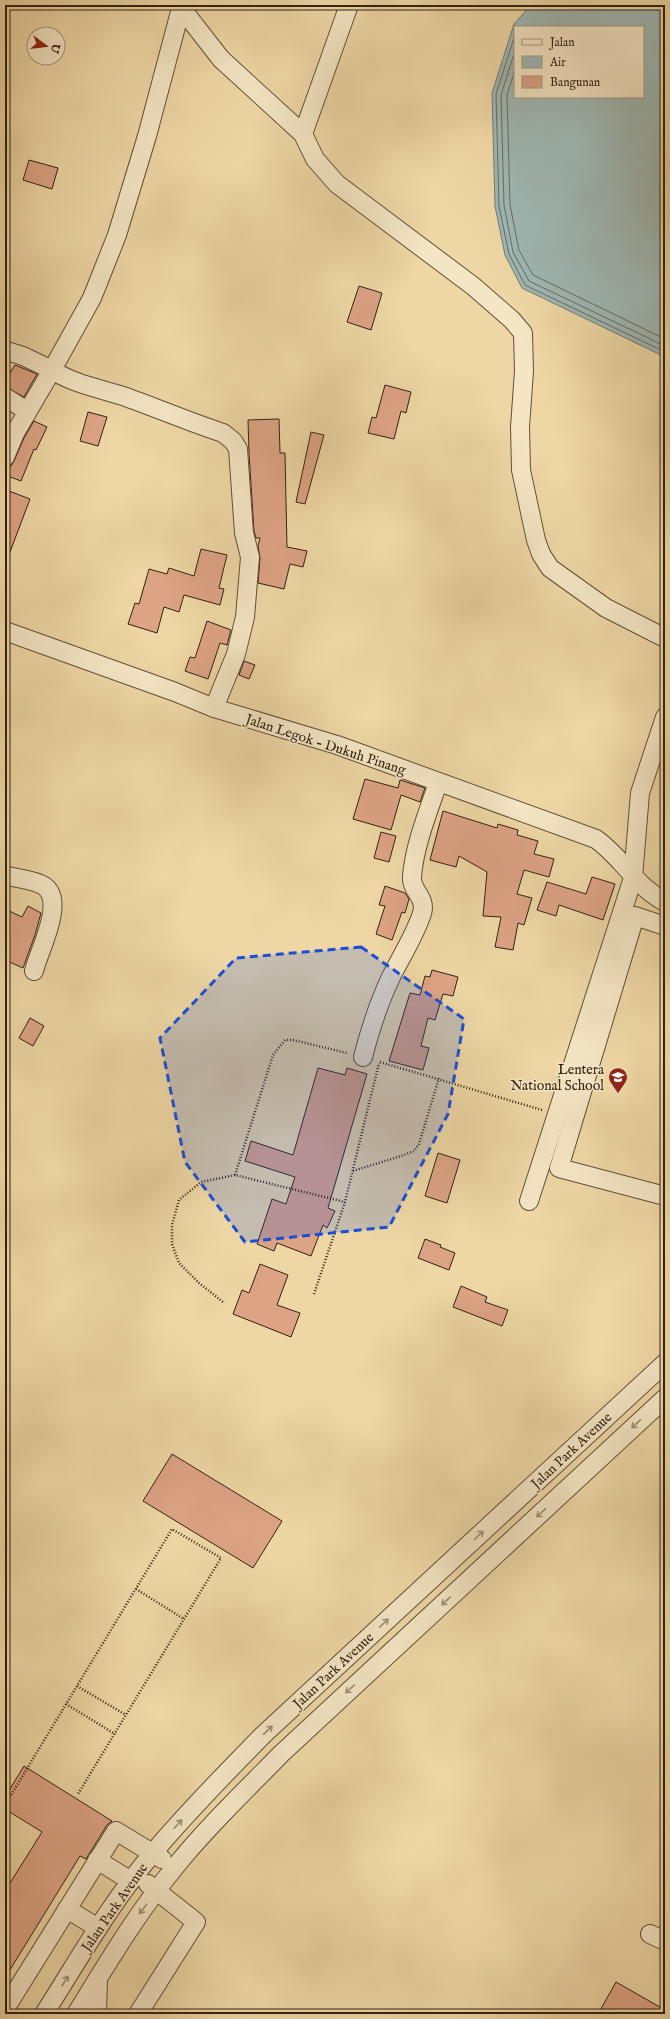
<svg xmlns="http://www.w3.org/2000/svg" width="670" height="2019" font-family="'IM FELL English',serif">
  <style>
    .water { fill: #9fb7b3; stroke: #737b73; fill-rule: evenodd }
    .lines { fill: none; stroke-linecap: round; stroke-linejoin: round }
    .shore { stroke: #686c62; stroke-width: 1 }
    .building { fill: #dda385; stroke: #312212 }
    .minor-casing { stroke: #604f37; stroke-width: 20 }
    .path { stroke: #312212; stroke-width: 2.5; stroke-dasharray: 1 2; stroke-linecap: butt }
    .minor { stroke: #f4e5c4; stroke-width: 18 }
    .oneway { stroke: #9c8d74 }
    .marked { fill: #1d4ed8; fill-opacity: 0.2; stroke: #1d4ed8; stroke-width: 3; stroke-dasharray: 8 5; stroke-linejoin: round }
    .labels { text-anchor: middle; stroke-width: 3; stroke-linejoin: round; paint-order: stroke }
    .street-label { font-size: 14px; fill: #312212; stroke: #f4e5c4 }
    .poi-label { font-size: 14px; fill: #312212; stroke: #f4e5c4; text-anchor: end }
  </style>
  <rect width="100%" height="100%" fill="#eed7a5"/>
  <filter id="stains"><feTurbulence type="fractalNoise" baseFrequency=".005" numOctaves="4"/><feColorMatrix values="0 0 0 0 .2 0 0 0 0 .09 0 0 0 0 .02 0 0 0 .5 -.17"/></filter>
  <radialGradient id="worn" r=".72"><stop offset=".6" stop-color="#630" stop-opacity="0"/><stop offset="1" stop-color="#630" stop-opacity=".3"/></radialGradient>
  <path class="water" d="M531,5H665V357L522,288L505,255L495,206L492,93L514,24ZM515,27H643V97H515Z"/>
  <g class="lines">
    <g class="shore">
      <path d="M515,35L496,94L499,206L509,254L525,285L665,352"/>
      <path d="M515,51L501,95L504,205L513,252L529,281L665,346"/>
      <path d="M515,70L507,95L510,205L519,250L533,275L665,339"/>
    </g>
  </g>
  <g class="building">
    <path d="M29,160L58,168L52,189L23,180Z"/>
    <path d="M359,286L382,293L371,330L347,322Z"/>
    <path d="M15,365L37,374L24,397L5,387V381Z"/>
    <path d="M385,385L411,392L406,413L401,411L394,439L368,433L372,417L376,418Z"/>
    <path d="M88,412L107,417L98,446L80,441Z"/>
    <path d="M279,419L280,453H285L287,547L307,551L303,567L290,564L284,589L258,583L260,558L258,546L260,538H256L254,531L249,453L248,420Z"/>
    <path d="M34,421L47,427L36,450L34,449L21,481L5,475V467L11,466L14,461L24,438Z"/>
    <path d="M311,432L324,435L305,504L296,502Z"/>
    <path d="M9,491L30,499L7,560H5V502Z"/>
    <path d="M201,549L227,555L219,588L224,589L220,605L184,595L179,612L164,607L157,633L128,624L135,603L139,604L149,569L167,574L169,568L194,576Z"/>
    <path d="M207,621L231,630L227,645L220,643L208,679L185,671L190,657L195,658Z"/>
    <path d="M244,661L255,665L249,679L239,675Z"/>
    <path d="M365,779L398,788L400,780L425,788L420,802L401,795L391,830L353,819Z"/>
    <path d="M443,811L497,828L498,824L518,830L517,835L538,841L534,854L554,859L549,877L524,870L517,894L532,898L524,925L518,923L513,950L495,947L501,917L483,916L487,872L459,856L456,867L430,860Z"/>
    <path d="M381,832L396,836L389,862L374,858Z"/>
    <path d="M592,877L615,884L603,920L559,905L556,916L537,910L547,882L586,894Z"/>
    <path d="M385,886L405,893L409,899L405,913L402,912L392,940L376,934L385,906L379,905Z"/>
    <path d="M28,906L41,913L35,935L23,968L5,960V909L22,917Z"/>
    <path d="M432,970L458,977L453,996L443,994L435,1020L428,1018L421,1046L429,1048L423,1070L389,1061L410,993L420,995L425,976L430,977Z"/>
    <path d="M30,1018L44,1026L33,1046L19,1038Z"/>
    <path d="M318,1068L345,1075L347,1068L367,1074L328,1208L335,1211L327,1228L323,1225L311,1256L277,1243L274,1251L257,1244L272,1199L286,1204L295,1177L245,1161L251,1141L293,1155Z"/>
    <path d="M438,1153L460,1160L447,1203L425,1196Z"/>
    <path d="M425,1239L441,1245L440,1247L455,1253L449,1270L418,1258Z"/>
    <path d="M260,1264L288,1275L277,1305L300,1313L291,1337L233,1314L242,1290L249,1293Z"/>
    <path d="M461,1286L487,1297L485,1302L508,1310L502,1326L453,1307Z"/>
    <path d="M172,1454L282,1521L253,1568L143,1501Z"/>
    <path d="M24,1766L112,1821L107,1825L86,1859L80,1856L5,1978V1891L42,1832L5,1809V1797Z"/>
    <path d="M616,1982L665,2010V2014H598Z"/>
  </g>
  <g class="lines">
    <g class="minor-casing">
      <g id="minor">
        <path d="M179,5L221,59L303,134L315,159L337,184L473,286L512,320L523,333L524,371L520,427L521,470L536,540L541,554L550,568L606,608L665,638"/>
        <path d="M303,134L349,5"/>
        <path d="M5,352L7,351L23,356L52,370L92,298L117,235L147,136L181,8"/>
        <path d="M5,397L27,411"/>
        <path d="M5,457L15,433L52,370C74,384 98,388 123,396C157,408 189,422 223,433L233,441L238,449L244,533L250,557L245,617L236,654L214,708"/>
        <path d="M5,631L175,692L214,708L337,745L596,839C624,859 634,885 665,902"/>
        <path d="M5,875C17,879 33,879 44,886C66,901 39,950 34,971"/>
        <path d="M665,926L635,916L559,1168L665,1196"/>
        <path d="M363,1057C370,1030 379,1002 391,977C400,959 417,931 422,913C427,898 411,891 412,877C414,847 428,812 438,783"/>
        <path d="M529,1201L633,878L640,793L665,717"/>
        <path d="M97,1860L131,1881"/>
        <path d="M67,1909L98,1928"/>
        <path d="M650,1934L665,1941"/>
        <path d="M5,2009L116,1831L162,1859"/>
        <path d="M44,2014C79,1959 111,1902 153,1853C187,1812 225,1774 263,1735L665,1363"/>
        <path d="M76,2014C107,1964 137,1913 175,1867C207,1827 245,1791 281,1754L665,1398"/>
        <path d="M97,2014L98,1979"/>
        <path d="M138,2014L196,1922L148,1884"/>
      </g>
    </g>
    <g class="path">
      <path d="M380,1062L542,1110"/>
      <path d="M353,1171L401,1156L414,1151L419,1144L439,1078"/>
      <path d="M235,1175L273,1055L285,1040H293L347,1053"/>
      <path d="M314,1294L345,1202L379,1063"/>
      <path d="M223,1302L199,1283L179,1263L172,1244V1225L179,1200L201,1182L235,1175L345,1202"/>
      <path d="M136,1589L184,1619"/>
      <path d="M77,1686L126,1715"/>
      <path d="M66,1704L115,1734"/>
      <path d="M5,1805L172,1529L221,1558L78,1794"/>
    </g>
    <use href="#minor" class="minor"/>
  </g>
  <defs><path id="oneway-shaft" d="M-6 0H5M1.5-3L5.5 0L1.5 3" fill="none" stroke-width="1.6" stroke-linecap="round" stroke-linejoin="round"/></defs>
  <g class="oneway">
    <use href="#oneway-shaft" transform="translate(636 1424) rotate(137)"/>
    <use href="#oneway-shaft" transform="translate(541 1513) rotate(137)"/>
    <use href="#oneway-shaft" transform="translate(479 1535) rotate(-43)"/>
    <use href="#oneway-shaft" transform="translate(446 1601) rotate(137)"/>
    <use href="#oneway-shaft" transform="translate(384 1623) rotate(-43)"/>
    <use href="#oneway-shaft" transform="translate(350 1689) rotate(137)"/>
    <use href="#oneway-shaft" transform="translate(268 1730) rotate(-43)"/>
    <use href="#oneway-shaft" transform="translate(178 1824) rotate(-48)"/>
    <use href="#oneway-shaft" transform="translate(143 1909) rotate(127)"/>
    <use href="#oneway-shaft" transform="translate(65 1981) rotate(-58)"/>
  </g>
  <path class="marked" d="M361,947L464,1019L448,1114L389,1227L245,1242L185,1162L160,1038L236,958Z"/>
  <defs>
    <g id="school-pin" transform="scale(1)"><path d="M0 17L-7.5 6A9.5 9.5 0 1 1 7.5 6Z" fill="#8f2418" stroke="#f4e5c4"/><path d="M0-5L7-2L0 1L-7-2ZM-4 1L0 2.5L4 1V4Q0 6-4 4Z" fill="#fff"/></g>
  </defs>
  <g fill-rule="evenodd">
    <use href="#school-pin" x="618" y="1077"/>
  </g>
  <g class="labels">
    <g class="street-label">
      <text transform="translate(326 744) rotate(18)" y="5">Jalan Legok - Dukuh Pinang</text>
      <text transform="translate(571 1450) rotate(-43)" y="5">Jalan Park Avenue</text>
      <text transform="translate(333 1670) rotate(-43)" y="5">Jalan Park Avenue</text>
      <text transform="translate(114 1907) rotate(-55)" y="5">Jalan Park Avenue</text>
    </g>
    <g class="poi-label">
      <text x="604" y="1074">Lentera<tspan x="604" dy="16">National School</tspan></text>
    </g>
  </g>
  <rect width="670" height="2019" fill="none" stroke="#eed7a5" stroke-width="20"/>
  <rect x="6" y="6" width="658" height="2007" fill="none" stroke="#312212" stroke-width="2"/>
  <rect x="10" y="10" width="650" height="1999" fill="none" stroke="#312212"/>
  <rect x="514" y="26" width="130" height="72" fill="#f4e5c4" stroke="#a6977d"/>
  <rect x="522" y="39" width="20" height="6" fill="#f4e5c4" stroke="#a6977d"/>
  <text x="550" y="46" font-size="12" fill="#312212">Jalan</text>
  <rect x="522" y="56" width="20" height="12" fill="#9fb7b3" stroke="#a6977d"/>
  <text x="550" y="66" font-size="12" fill="#312212">Air</text>
  <rect x="522" y="76" width="20" height="12" fill="#dda385" stroke="#a6977d"/>
  <text x="550" y="86" font-size="12" fill="#312212">Bangunan</text>
  <g transform="translate(46 46) rotate(105)"><circle r="19" fill="#f4e5c4" stroke="#a6977d"/>
  <path d="M0-3L7 15L0 10L-7 15Z" fill="#8f2418"/>
  <text y="-6" font-size="11" font-weight="bold" text-anchor="middle" fill="#312212">U</text>
  </g>
  <rect width="100%" height="100%" filter="url(#stains)"/>
  <rect width="100%" height="100%" fill="url(#worn)"/>
</svg>
